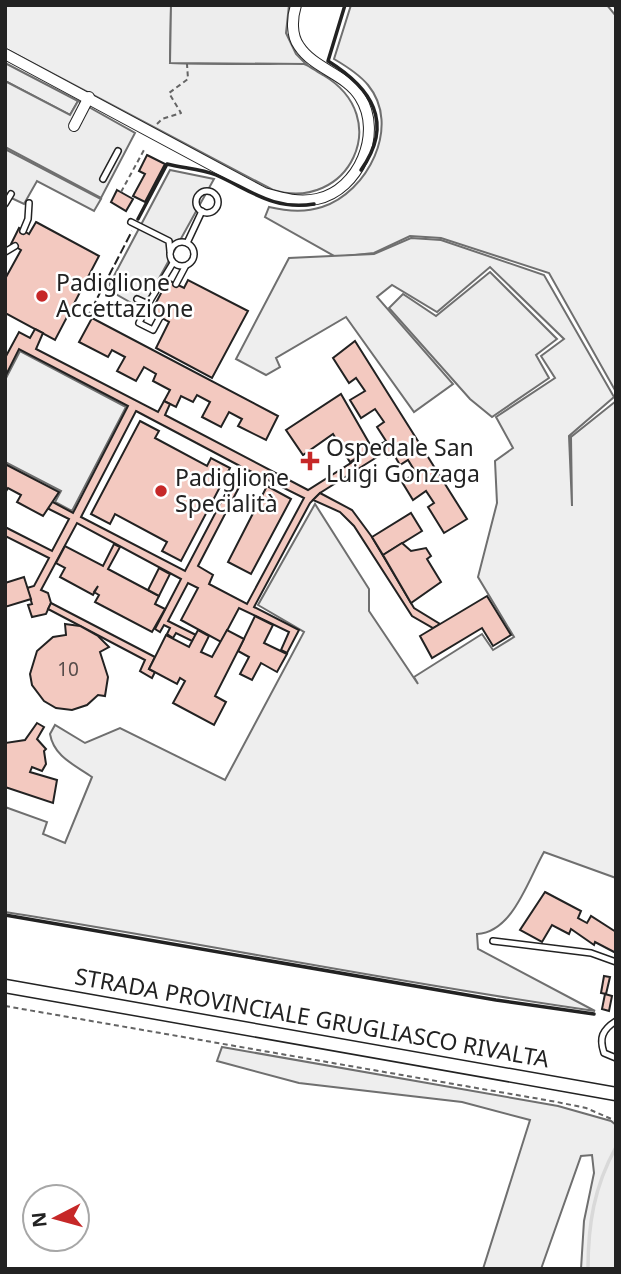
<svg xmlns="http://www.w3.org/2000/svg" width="621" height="1274" font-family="'Noto Sans',sans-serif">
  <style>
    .green { fill: #eee; stroke: #6f6f6f; stroke-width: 2 }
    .parking { fill: #ededed; stroke: #6f6f6f; stroke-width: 2 }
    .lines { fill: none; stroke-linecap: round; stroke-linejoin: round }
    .stream { stroke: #d9d9d9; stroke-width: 3.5 }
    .building { fill: #f3c9c0; stroke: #222; stroke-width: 2; fill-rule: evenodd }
    .service-casing { stroke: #222; stroke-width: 8 }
    .minor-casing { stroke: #222; stroke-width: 12 }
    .tertiary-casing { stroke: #222; stroke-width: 15 }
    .path { stroke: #646464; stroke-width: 2; stroke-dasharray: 5 3.5; stroke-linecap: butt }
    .service { stroke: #fff; stroke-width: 5 }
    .minor { stroke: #fff; stroke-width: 10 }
    .tertiary { stroke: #fff; stroke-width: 12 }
    .fence { stroke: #222; stroke-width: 2; stroke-dasharray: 9 3.5; stroke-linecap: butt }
    .wall { stroke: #222; stroke-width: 3.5 }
    .poi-dot { fill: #c62828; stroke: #fff; stroke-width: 2.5 }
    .labels { text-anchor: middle; stroke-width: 5; stroke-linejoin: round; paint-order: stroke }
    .number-label { font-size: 19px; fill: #564c4a }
    .poi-label { font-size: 23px; fill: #222; stroke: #fff; text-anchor: start }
    .street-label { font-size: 23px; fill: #222; stroke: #fff }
  </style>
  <rect width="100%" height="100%" fill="#fff"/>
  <g class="green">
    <path d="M5,5H171L170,63C202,64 235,64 267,64C278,64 293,62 304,64C310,66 317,72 323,75C396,118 348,213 273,190L8,50L5,48Z"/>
    <path d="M351,5H607L616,16V392L549,273L441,238L410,236L374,253L336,257L265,217L269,207C286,211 304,213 322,207C367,193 402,126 368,85C359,74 346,66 334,59Z"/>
    <path d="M5,63L78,101L70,115L5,81Z"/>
    <path d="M411,238L441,240L544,275L614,397L569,436L572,506L571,437L616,401V878L544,852C528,880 513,932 477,934L478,949L595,1011C397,983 202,943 5,912V807L47,822L43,834L65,843L92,777C75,765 54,757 50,734L55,725L85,743L120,728L225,780L304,632L258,605L315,504L369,589V611L418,684L414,677L482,634L493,650L514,637L478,577L497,503L495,461L513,448L496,417L555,378L541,356L564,339L490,267L437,312L392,285L377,297L453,384L414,412L346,317L276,358L280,367L266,375L236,359L289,258L374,254Z"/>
    <path d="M20,351L126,407L72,511L55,502L61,491L5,462V380Z"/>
    <path d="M222,1047L558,1106L611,1121L616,1125V1269H581L584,1221L594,1173L592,1155L581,1156L541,1269H483L530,1120L462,1102L299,1083L217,1061Z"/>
  </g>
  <g class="parking">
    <path d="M171,5H289L286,33L296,54L306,64L170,63Z"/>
    <path d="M5,81L70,115L78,101L135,133L101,198L5,147Z"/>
    <path d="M5,149L101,199L94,211L37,181L24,204L5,195Z"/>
    <path d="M170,170L214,179L142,309L107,289Z"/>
    <path d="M490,272L557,339L536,355L549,378L492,417L470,399L389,308L403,294L436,316Z"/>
  </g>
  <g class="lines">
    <path class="stream" d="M588,1269C588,1224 594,1187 616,1147"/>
  </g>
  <g class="building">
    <path d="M147,155L165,164L145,202L133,196L145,174L139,171Z"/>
    <path d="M117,190L133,199L126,211L111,202Z"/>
    <path d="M36,222L99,256L55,340L5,313V279L21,250L11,244L19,228L29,234Z"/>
    <path d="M168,280L184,288L188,280L248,311L212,378L156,348L169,322L151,312Z"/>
    <path d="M92,318L278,416L266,440L238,426L242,419L229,412L221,427L202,417L210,402L197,395L193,402L181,396L176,407L164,401L170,390L153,381L156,374L144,367L136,381L117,371L125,357L112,350L108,357L79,342Z"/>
    <path d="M35,329L43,333L36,349L158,412L164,401L170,404L165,415L308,490L381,444L385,452L320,493L310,503L254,607L299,630L287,653L281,650L289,632L239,608L221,642L181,620L198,588L188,583L168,621L196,635L192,641L176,633L173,638L167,634L170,628L164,625L160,632L155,629L181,579L77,523L41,590L48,593L51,603L46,614L32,617L28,605L32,604L27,588L34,586L49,558L5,536V527L52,551L69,519L47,508L51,501L73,513L128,406L19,349L5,377V358L19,332L30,338ZM136,411L240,466L185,571L81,517ZM248,470L304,498L247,604L209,584L213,575L198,566Z"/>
    <path d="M355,341L467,519L444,533L428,507L434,503L426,491L413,500L402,482L416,473L408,460L400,465L393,453L388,457L385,452L381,444L386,441L377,427L384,422L375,409L361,418L350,400L365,391L356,378L349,383L333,358Z"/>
    <path d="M341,394L372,448L350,462L333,434L303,455L286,430Z"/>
    <path d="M140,421L159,431L155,438L207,466L211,458L230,468L181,561L162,551L167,542L115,514L110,524L91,514Z"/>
    <path d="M5,464L59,492L43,516L17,502L21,495L8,488L5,493Z"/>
    <path d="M267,486L291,499L251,574L228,562Z"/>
    <path d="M320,493L352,510L372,537L414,608L440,624L433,628L412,616L354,526L340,512L313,500Z"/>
    <path d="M411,513L422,531L383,555L372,537Z"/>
    <path d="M402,543L411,551L426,548L431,556L427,559L441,582L411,603L383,555Z"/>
    <path d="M114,544L120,547L108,569L159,596L155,604L165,609L152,632L95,602L99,595L94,592L98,586L93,595L60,577L65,568L56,563L65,546L103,566Z"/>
    <path d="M159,568L170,574L159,596L148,590Z"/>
    <path d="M24,577L31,599L5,607V583Z"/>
    <path d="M487,596L511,635L493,646L482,628L432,658L420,636Z"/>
    <path d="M51,603L155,657L149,669L155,672L152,678L140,671L145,660L48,609Z"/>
    <path d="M255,616L273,625L264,643L287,654L277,672L261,663L252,680L240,674L249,657L238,651Z"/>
    <path d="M65,624L80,626L98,636L109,647L100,652L108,677L105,696L98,695L87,705L72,710L56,708L44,701L32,685L30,674L37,651L53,637L66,635Z"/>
    <path d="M198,630L209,636L201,652L212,657L227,630L244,639L215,696L226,702L214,725L173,703L185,681L180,678L177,684L149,669L166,635L189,647Z"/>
    <path d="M37,723L44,727L37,739L46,749L44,751L46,764L42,771L32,767L30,772L57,780L53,803L5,787V743L25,740Z"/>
    <path d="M545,892L581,911L578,918L587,923L591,916L616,932V953L595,942L594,945L571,929L569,934L552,925L542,942L520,930Z"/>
    <path d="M604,976L610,977L606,994L601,993Z"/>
    <path d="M605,994L612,996L609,1011L602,1009Z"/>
  </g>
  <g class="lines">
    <g class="service-casing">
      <g id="service">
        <path d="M103,179L118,151"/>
        <circle cx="207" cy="202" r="11"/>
        <path d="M5,204L11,194"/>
        <path d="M131,222L169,241L170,251"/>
        <path d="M23,231L28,219L29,203"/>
        <circle cx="182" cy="254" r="12"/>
        <path d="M187,243L202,211"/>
        <path d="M5,252L15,246"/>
        <path d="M176,284L185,267"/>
        <path d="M137,299L148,304L173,263"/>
        <path d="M148,304L139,323L153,330L160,317"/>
        <path d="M493,941L591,953L616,962"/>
        <path d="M616,1021C602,1030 599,1038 604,1053L616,1058"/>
      </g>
    </g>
    <g class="minor-casing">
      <g id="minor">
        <path d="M5,54L264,193C282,198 298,203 317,199C359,190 383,133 360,97C346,74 314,69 299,46C291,35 292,18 296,5"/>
        <path d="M74,126L89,97"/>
      </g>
    </g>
    <g class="tertiary-casing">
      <path id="tertiary" d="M5,986L616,1094"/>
    </g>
    <g class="path">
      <path d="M157,124L162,119L181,113L169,93L188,79L187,64"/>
      <path d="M121,192L144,150"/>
      <path d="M5,1006L557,1102L586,1108L616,1121"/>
    </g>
    <use href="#service" class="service"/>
    <use href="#minor" class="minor"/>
    <use href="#tertiary" class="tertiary"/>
    <path class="fence" d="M92,318L88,316L132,231"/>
    <g class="wall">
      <path d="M345,5L328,61C371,88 395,122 361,170"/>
      <path d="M614,5L616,7"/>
      <path d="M138,219L167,164C182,168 201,169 216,175C250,190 274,211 314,204"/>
      <path d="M5,915L496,1000L594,1014"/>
    </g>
  </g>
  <g class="poi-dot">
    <circle cx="42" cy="296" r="7"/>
    <path d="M306.5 450.5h7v7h7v7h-7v7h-7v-7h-7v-7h7z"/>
    <circle cx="161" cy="491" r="7"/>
  </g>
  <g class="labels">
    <g class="number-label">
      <text x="68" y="676">10</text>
    </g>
    <g class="poi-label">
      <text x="56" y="291">Padiglione<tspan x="56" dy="26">Accettazione</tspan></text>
      <text x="326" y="456">Ospedale San<tspan x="326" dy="26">Luigi Gonzaga</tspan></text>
      <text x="175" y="486">Padiglione<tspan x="175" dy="26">Specialità</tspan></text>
    </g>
    <g class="street-label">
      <text transform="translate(312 1018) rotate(10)" y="8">STRADA PROVINCIALE GRUGLIASCO RIVALTA</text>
    </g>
  </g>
  <rect width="621" height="1274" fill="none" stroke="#222222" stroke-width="14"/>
  <g transform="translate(56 1218) rotate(264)"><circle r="33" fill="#ffffff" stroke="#a7a7a7" stroke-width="2"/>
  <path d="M0-5L12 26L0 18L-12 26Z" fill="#c62828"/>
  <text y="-10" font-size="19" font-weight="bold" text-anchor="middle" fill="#222222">N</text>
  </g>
</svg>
